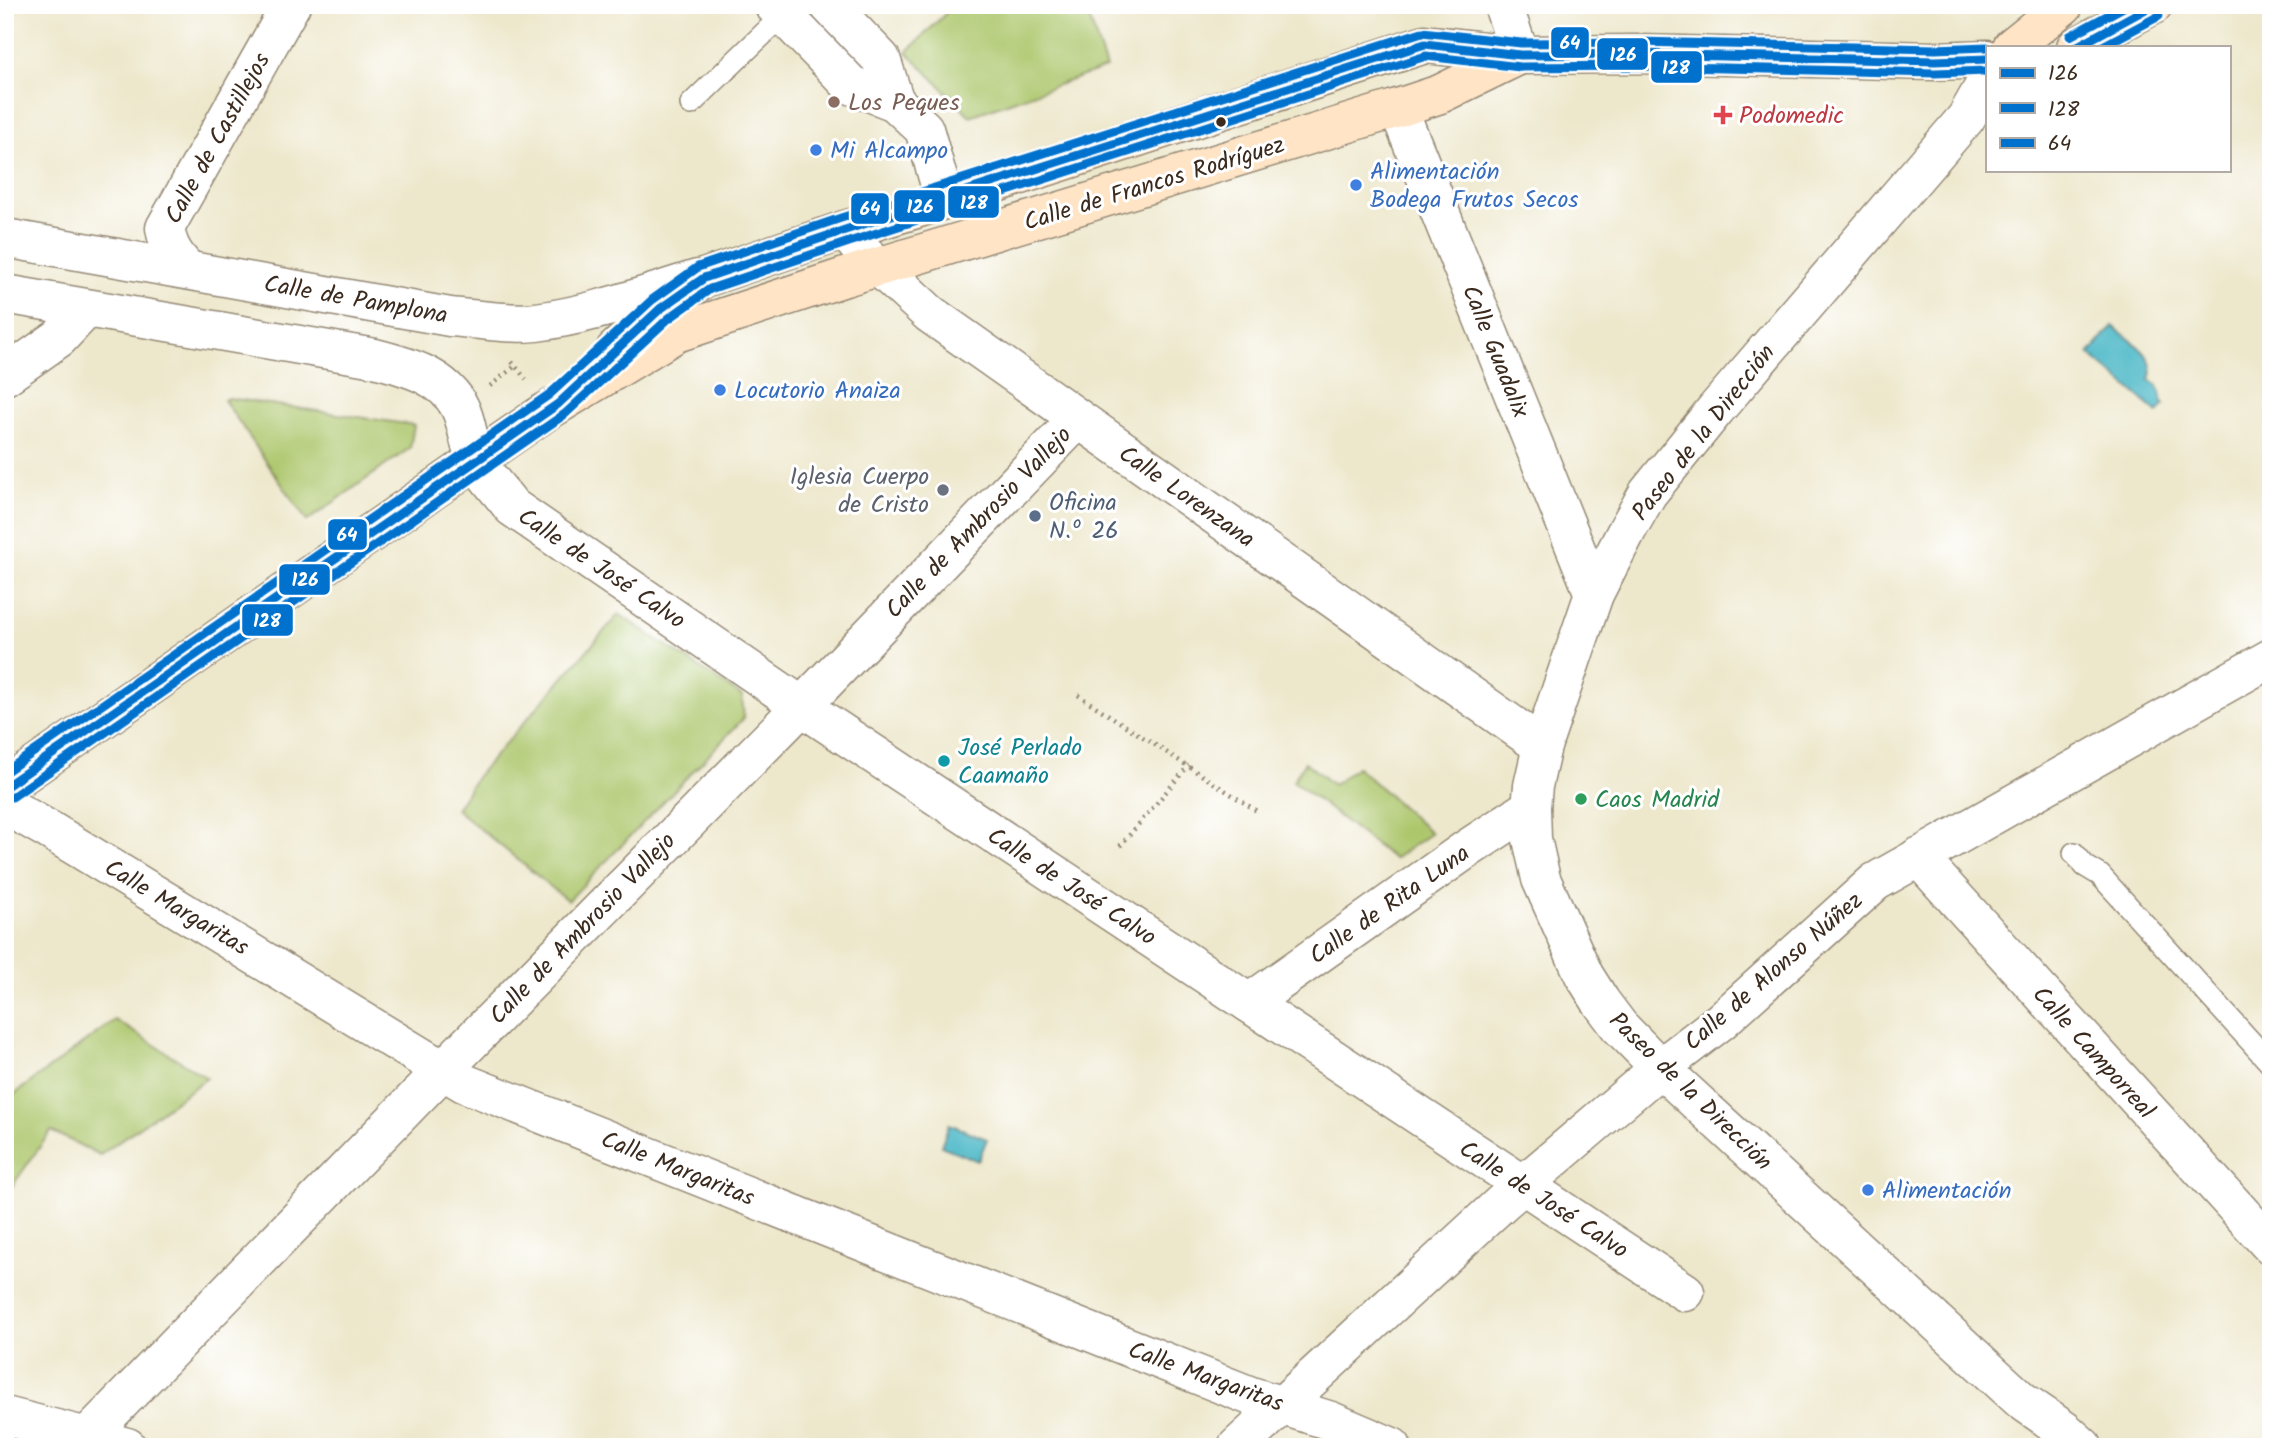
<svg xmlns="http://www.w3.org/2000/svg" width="2276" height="1452" font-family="Kalam,sans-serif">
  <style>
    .green { fill: #acc66b; stroke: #747844; stroke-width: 2 }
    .water { fill: #4cb8c7; stroke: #447172; stroke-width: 2 }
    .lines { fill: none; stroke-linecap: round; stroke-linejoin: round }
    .lane-casing { stroke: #948874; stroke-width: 24 }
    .street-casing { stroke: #948874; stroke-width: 41 }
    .secondary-casing { stroke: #948874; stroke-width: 41 }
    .path { stroke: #948874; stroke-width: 4.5; stroke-dasharray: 2 5; stroke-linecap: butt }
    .lane { stroke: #fff; stroke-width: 21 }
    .street { stroke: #fff; stroke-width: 38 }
    .secondary { stroke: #ffe4c6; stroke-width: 38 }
    .bus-1-casing { stroke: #fff; stroke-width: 14 }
    .bus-2-casing { stroke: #fff; stroke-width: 14 }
    .bus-3-casing { stroke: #fff; stroke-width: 14 }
    .bus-1 { stroke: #0072ce; stroke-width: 9 }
    .bus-2 { stroke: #0072ce; stroke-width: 9 }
    .bus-3 { stroke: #0072ce; stroke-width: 9 }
    .education-dot { fill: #8d6e63; stroke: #fff; stroke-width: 2.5 }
    .health-dot { fill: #e0444e; stroke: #fff; stroke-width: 2.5 }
    .bus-dot { fill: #3b2a1e; stroke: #fff; stroke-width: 2.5 }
    .shop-dot { fill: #3f7fe0; stroke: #fff; stroke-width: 2.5 }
    .worship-dot { fill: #6b7280; stroke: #fff; stroke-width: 2.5 }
    .service-dot { fill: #5c6f8a; stroke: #fff; stroke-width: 2.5 }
    .culture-dot { fill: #0f9aa8; stroke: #fff; stroke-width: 2.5 }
    .leisure-dot { fill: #2e9e5b; stroke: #fff; stroke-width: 2.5 }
    .labels { text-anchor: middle; stroke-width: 6; stroke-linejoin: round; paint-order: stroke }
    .education-label { font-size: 24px; fill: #785e54; stroke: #fff; text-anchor: start }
    .health-label { font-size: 24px; fill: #be3a42; stroke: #fff; text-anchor: start }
    .street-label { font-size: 24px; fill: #3b2a1e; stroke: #fff }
    .shop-label { font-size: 24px; fill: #366cbe; stroke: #fff; text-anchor: start }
    .worship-label { font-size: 24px; fill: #5b616d; stroke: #fff; text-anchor: end }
    .service-label { font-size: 24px; fill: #4e5e75; stroke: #fff; text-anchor: start }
    .culture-label { font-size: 24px; fill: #0d838f; stroke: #fff; text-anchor: start }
    .leisure-label { font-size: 24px; fill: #27864d; stroke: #fff; text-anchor: start }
    .line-badge { stroke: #fff; stroke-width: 2.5 }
    .badge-label { font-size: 19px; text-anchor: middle; font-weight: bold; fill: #fff }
  </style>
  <rect width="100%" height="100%" fill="#fff"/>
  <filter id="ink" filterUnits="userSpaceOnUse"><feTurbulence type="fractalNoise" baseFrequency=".0143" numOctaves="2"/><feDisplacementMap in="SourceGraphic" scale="14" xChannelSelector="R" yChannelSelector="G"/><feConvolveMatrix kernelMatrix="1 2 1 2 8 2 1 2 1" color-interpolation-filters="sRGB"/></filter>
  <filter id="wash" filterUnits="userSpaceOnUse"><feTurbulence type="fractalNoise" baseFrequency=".00686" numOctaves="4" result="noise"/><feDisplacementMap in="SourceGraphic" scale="28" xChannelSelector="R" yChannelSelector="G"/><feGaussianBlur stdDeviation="1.57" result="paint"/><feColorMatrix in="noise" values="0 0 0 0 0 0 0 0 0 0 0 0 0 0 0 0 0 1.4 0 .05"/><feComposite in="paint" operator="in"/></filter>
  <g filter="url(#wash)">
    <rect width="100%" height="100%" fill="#ede7cb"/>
    <g class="green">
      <path d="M954,5H1085L1106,68L970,116L907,52Z"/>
      <path d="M1636,5H1793L1794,9L1640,5Z"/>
      <path d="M228,398L414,425L410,448L307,521L224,400Z"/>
      <path d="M619,614L742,696L744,718L568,901L456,809L477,776Z"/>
      <path d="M1305,762L1333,785L1357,767L1431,833L1394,859L1293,781Z"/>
      <path d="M115,1020L207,1078L100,1155L51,1131L8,1192L5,1190V1101Z"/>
    </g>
    <g class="water">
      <path d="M2113,326C2130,341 2159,355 2150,380L2158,386L2164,405L2158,413L2089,354Z"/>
      <path d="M949,1124L987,1139L978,1161L941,1146Z"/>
    </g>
  </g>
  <g filter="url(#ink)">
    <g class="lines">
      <g class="lane-casing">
        <g id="lane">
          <path d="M691,104L783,15"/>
          <path d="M2074,853L2085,866L2100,875L2271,1064"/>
        </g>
      </g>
      <g class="street-casing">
        <g id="street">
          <path d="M774,5L851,85L895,102L924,129L944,199"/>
          <path d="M829,5L881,59L895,102"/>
          <path d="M1503,5L1520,55"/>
          <path d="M1987,81L1966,118L1716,409L1648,493L1627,530L1594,594L1542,746L1533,786L1531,807L1532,839L1541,879L1584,975L1601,1002L1619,1026L1660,1068L2021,1400L2064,1430L2083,1447"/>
          <path d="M1398,108L1594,594"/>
          <path d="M845,230L864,253L930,314L1542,746"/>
          <path d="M5,238L450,317C477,319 509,325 536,322C592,315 645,295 698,279"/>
          <path d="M187,269C174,256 168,246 165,228L291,5"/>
          <path d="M5,294L375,358C406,366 445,376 460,408C468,424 468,444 476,460C485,476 501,492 512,507L822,720L1685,1292"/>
          <path d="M5,376L59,338L86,309"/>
          <path d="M5,805L49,830L464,1083L1251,1396L1331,1421L1392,1447"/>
          <path d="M1918,857L2271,1246"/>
          <path d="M1249,1003L1464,851L1531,807"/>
          <path d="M5,1416L127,1447"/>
          <path d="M77,1447L442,1071L802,706L1078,419"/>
          <path d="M1237,1447L1504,1201L1660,1068L1721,1021L1875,882L2271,658"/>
        </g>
      </g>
      <g class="secondary-casing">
        <g id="secondary">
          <path d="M2012,47L2064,5"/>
          <path d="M2076,47L2153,5"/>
          <path d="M615,350L660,309L704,278L845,230L916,209L1425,44L1520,55L1638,54L1935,61L1987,59"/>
          <path d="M5,787L544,413L676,333L845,277L1398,108L1440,94L1520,55"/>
        </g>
      </g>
      <g class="path">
        <path d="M512,362L526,379"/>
        <path d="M490,386L514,367"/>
        <path d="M1078,695L1260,813"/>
        <path d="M1120,846L1189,765"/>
      </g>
      <use href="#lane" class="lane"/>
      <use href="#street" class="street"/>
      <use href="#secondary" class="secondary"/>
      <g class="bus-1-casing">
        <g id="bus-1">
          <path d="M2076,47L2153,5"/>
          <path d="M5,787L558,404L660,309L704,278L845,230L1425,44L1520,55L1638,54L1935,61L1987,59"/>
        </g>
      </g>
      <g class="bus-2-casing">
        <g id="bus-2">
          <path d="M2101,47L2159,16"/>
          <path d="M12,797L565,414L668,319L710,289L849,242L1426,56L1520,67L1638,66L1935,73L1987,71"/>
        </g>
      </g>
      <g class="bus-3-casing">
        <g id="bus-3">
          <path d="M2070,36L2127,5"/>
          <path d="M5,772L550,394L652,300L698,267L841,218L1422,32L1521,43L1638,42L1935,49L1987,47"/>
        </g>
      </g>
      <use href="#bus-1" class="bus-1"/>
      <use href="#bus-2" class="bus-2"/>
      <use href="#bus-3" class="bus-3"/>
    </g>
  </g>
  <circle class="education-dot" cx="834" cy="102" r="7"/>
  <path class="health-dot" d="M1719.5 104.5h7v7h7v7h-7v7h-7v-7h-7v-7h7z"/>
  <circle class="bus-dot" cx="1221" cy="122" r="6"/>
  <g class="shop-dot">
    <circle cx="816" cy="150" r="7"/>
    <circle cx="1356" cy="185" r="7"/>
    <circle cx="720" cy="390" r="7"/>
    <circle cx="1868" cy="1190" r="7"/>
  </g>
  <circle class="worship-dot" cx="943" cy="490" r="7"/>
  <circle class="service-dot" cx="1035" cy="516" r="7"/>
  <circle class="culture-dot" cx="944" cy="761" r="7"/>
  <circle class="leisure-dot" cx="1581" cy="799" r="7"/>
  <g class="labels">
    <g class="education-label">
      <text x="848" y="110">Los Peques</text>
    </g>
    <g class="health-label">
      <text x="1739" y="123">Podomedic</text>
    </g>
    <g class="street-label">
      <text transform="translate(217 138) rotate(-61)" y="8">Calle de Castillejos</text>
      <text transform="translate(1154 183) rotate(-17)" y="8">Calle de Francos Rodríguez</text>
      <text transform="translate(356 299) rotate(10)" y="8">Calle de Pamplona</text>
      <text transform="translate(1496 351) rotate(68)" y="8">Calle Guadalix</text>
      <text transform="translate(1703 432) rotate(-52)" y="8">Paseo de la Dirección</text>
      <text transform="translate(1187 496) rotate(35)" y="8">Calle Lorenzana</text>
      <text transform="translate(978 522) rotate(-46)" y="8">Calle de Ambrosio Vallejo</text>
      <text transform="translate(602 568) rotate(34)" y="8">Calle de José Calvo</text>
      <text transform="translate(1072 886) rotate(33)" y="8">Calle de José Calvo</text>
      <text transform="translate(1389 904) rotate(-35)" y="8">Calle de Rita Luna</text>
      <text transform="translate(177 907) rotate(31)" y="8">Calle Margaritas</text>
      <text transform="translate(582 928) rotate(-46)" y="8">Calle de Ambrosio Vallejo</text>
      <text transform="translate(1773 971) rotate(-41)" y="8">Calle de Alonso Núñez</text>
      <text transform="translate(2094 1052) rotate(48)" y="8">Calle Camporreal</text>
      <text transform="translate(1691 1091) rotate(44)" y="8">Paseo de la Dirección</text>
      <text transform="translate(678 1168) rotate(22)" y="8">Calle Margaritas</text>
      <text transform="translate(1544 1199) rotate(33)" y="8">Calle de José Calvo</text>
      <text transform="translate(1206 1376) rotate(20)" y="8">Calle Margaritas</text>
    </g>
    <g class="shop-label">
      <text x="830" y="158">Mi Alcampo</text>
      <text x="1370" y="179">Alimentación<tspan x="1370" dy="28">Bodega Frutos Secos</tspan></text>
      <text x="734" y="398">Locutorio Anaiza</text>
      <text x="1882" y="1198">Alimentación</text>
    </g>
    <g class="worship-label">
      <text x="929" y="484">Iglesia Cuerpo<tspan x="929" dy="28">de Cristo</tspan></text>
    </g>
    <g class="service-label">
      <text x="1049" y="510">Oficina<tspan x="1049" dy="28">N.º 26</tspan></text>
    </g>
    <g class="culture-label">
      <text x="958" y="755">José Perlado<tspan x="958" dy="28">Caamaño</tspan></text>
    </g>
    <g class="leisure-label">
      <text x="1595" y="807">Caos Madrid</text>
    </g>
  </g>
  <g class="line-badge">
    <rect x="1550" y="26" width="40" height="33" rx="7" fill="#0072ce"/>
    <rect x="1596" y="37" width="53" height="34" rx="7" fill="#0072ce"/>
    <rect x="1650" y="50" width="53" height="34" rx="7" fill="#0072ce"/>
    <rect x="947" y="185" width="53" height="34" rx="7" fill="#0072ce"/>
    <rect x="893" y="189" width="53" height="34" rx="7" fill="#0072ce"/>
    <rect x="850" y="192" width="40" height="33" rx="7" fill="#0072ce"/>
    <rect x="327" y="518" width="41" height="33" rx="7" fill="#0072ce"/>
    <rect x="278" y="563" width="53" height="33" rx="7" fill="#0072ce"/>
    <rect x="241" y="603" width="53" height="34" rx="7" fill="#0072ce"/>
  </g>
  <g class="badge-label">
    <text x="1570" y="49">64</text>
    <text x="1623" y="61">126</text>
    <text x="1676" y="74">128</text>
    <text x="974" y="209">128</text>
    <text x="920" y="213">126</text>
    <text x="870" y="215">64</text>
    <text x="347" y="541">64</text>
    <text x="305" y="586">126</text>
    <text x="267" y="627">128</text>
  </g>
  <rect width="2276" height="1452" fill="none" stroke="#fff" stroke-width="28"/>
  <rect x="1986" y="46" width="245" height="126" fill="#ffffff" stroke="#b1aaa5" stroke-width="2"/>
  <rect x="2000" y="68" width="35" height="10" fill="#0072ce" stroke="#b1aaa5" stroke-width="2"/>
  <text x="2048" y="80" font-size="21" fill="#3b2a1e">126</text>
  <rect x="2000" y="103" width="35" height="10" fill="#0072ce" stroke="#b1aaa5" stroke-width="2"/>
  <text x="2048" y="116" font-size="21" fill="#3b2a1e">128</text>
  <rect x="2000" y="138" width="35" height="10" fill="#0072ce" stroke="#b1aaa5" stroke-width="2"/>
  <text x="2048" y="150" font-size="21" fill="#3b2a1e">64</text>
</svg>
